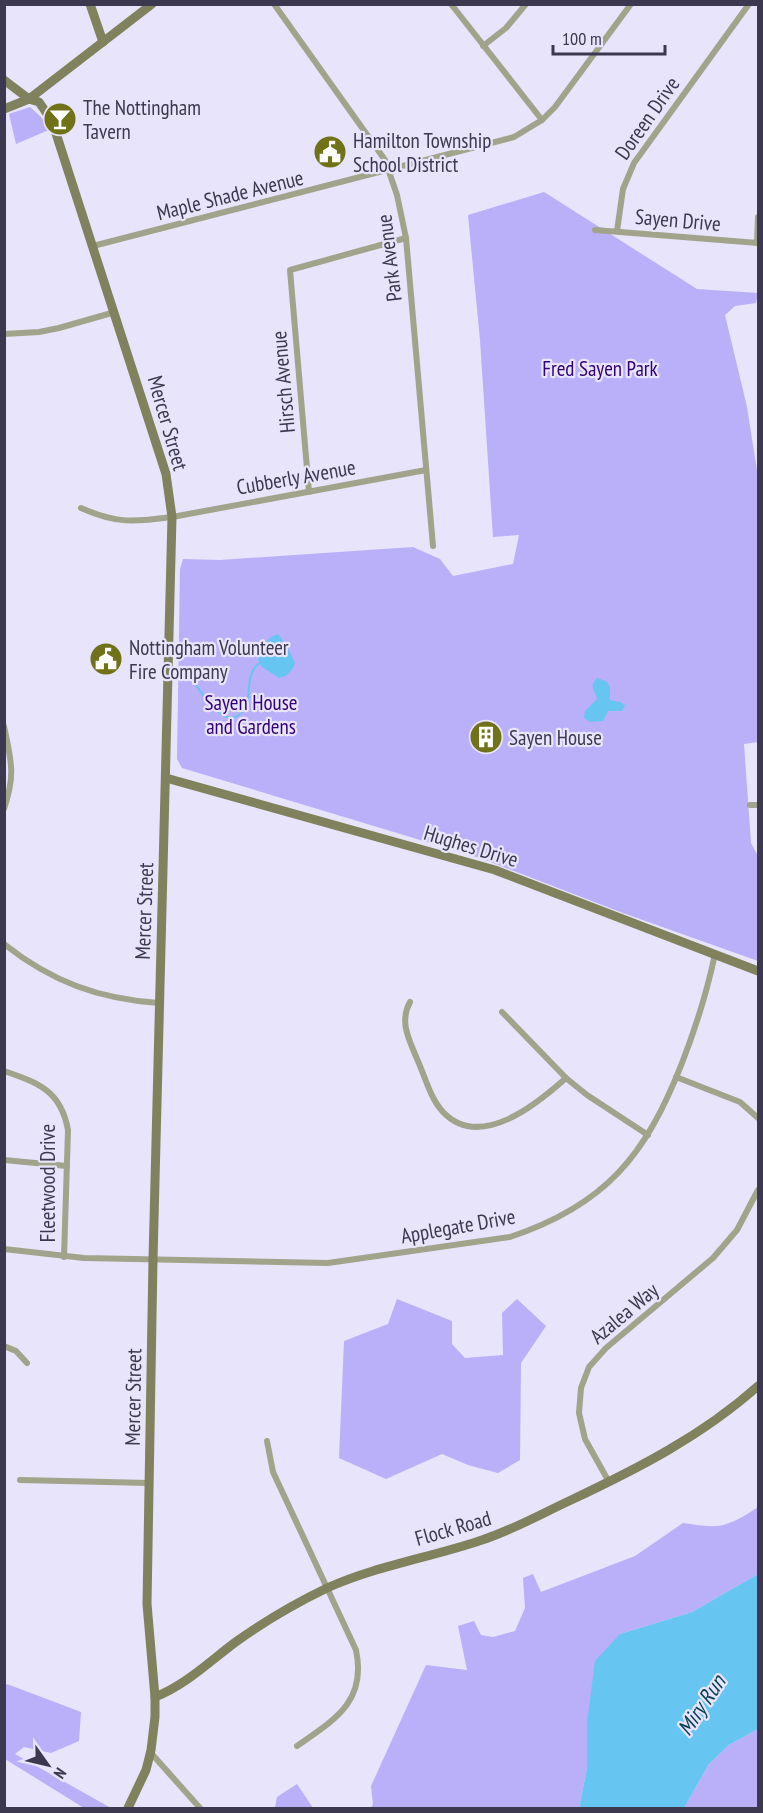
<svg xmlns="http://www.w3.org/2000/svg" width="763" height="1813" font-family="'PT Sans Narrow',sans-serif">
<rect width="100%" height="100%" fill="#e7e4fc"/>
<g fill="#baaff9">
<path d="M 30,107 L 41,117 L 51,129 L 16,144 L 9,114 Z"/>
<path d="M 544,192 L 697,289 L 758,293 L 756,303 L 735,306 L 725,315 L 747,407 L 758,477 L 758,742 L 744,744 L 751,843 L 758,856 L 758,961 L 623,913 L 483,859 L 182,768 L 177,759 L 180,569 L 183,559 L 220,560 L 413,547 L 440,559 L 453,576 L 513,564 L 519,535 L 493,537 L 480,340 L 468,215 Z"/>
<path d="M 397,1299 L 452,1321 L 452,1344 L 465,1358 L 503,1355 L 502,1313 L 517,1299 L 546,1326 L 521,1363 L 520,1460 L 498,1473 L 468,1465 L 442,1454 L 386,1479 L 339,1458 L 344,1341 L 388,1324 Z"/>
<path d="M 758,1507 L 758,1574 L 692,1612 L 620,1634 L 587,1723 L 587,1768 L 579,1808 L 371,1808 L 373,1804 L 371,1786 L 426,1665 L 467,1670 L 458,1626 L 474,1621 L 481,1635 L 493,1637 L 515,1631 L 525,1608 L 523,1578 L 533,1574 L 541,1592 L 635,1556 L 683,1523 C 721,1529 726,1528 758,1507 Z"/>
<path d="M 7,1684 L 81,1712 L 79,1741 L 51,1753 L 24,1747 L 15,1754 L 111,1808 L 84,1808 L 5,1759 L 4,1687 Z"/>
<path d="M 758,1729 L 758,1808 L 684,1808 L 709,1764 L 729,1745 Z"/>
<path d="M 297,1784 L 313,1808 L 275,1808 L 277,1797 Z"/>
</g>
<g fill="#67c5f1">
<path d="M 278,634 L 283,641 L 279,645 L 283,651 L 288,648 L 295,663 C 293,670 287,677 279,678 L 262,667 L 258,660 C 263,647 263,640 278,634 Z"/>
<path d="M 598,678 L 607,682 L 610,687 L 610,700 L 620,702 L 625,705 L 622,711 L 608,711 L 603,721 L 590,722 L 584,718 L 585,711 L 597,699 C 595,690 588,685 598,678 Z"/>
<path d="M 758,1574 L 758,1729 L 729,1745 L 709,1764 L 684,1808 L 579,1808 L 587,1768 L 587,1723 L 595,1661 L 620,1634 L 692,1612 Z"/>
</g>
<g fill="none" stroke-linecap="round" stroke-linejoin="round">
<path stroke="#67c5f1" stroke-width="2" d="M 195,683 C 199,691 204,696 209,702 C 222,717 232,726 247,707 C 250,693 246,671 260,663"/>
<g stroke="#a1a38a" stroke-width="6">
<path d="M 274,4 L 385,160 L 397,195 L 406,238 L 433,546"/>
<path d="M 451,4 L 542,120"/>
<path d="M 483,46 L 506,28 L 526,4"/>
<path d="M 595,230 L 758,243"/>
<path d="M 617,231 L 623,189 L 634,163 L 749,4"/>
<path d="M 757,243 L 758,217"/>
<path d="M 93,246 L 514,137 L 542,120 L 555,107 L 631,4"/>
<path d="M 4,334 L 39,332 L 59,328 L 115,312"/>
<path d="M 309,492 L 290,270 L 406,238"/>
<path d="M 81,508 C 117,524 134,522 172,517 L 426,470"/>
<path d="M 4,726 C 11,761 16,773 4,809"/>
<path d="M 750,805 L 758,805"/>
<path d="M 4,944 C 52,982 99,999 159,1003"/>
<path d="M 410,1002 C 399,1022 409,1039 417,1059 C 425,1076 430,1098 443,1112 C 480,1151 537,1104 566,1078"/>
<path d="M 502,1012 L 566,1078 L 587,1095 L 648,1135"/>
<path d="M 4,1071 C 39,1083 61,1091 68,1130 L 64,1257"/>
<path d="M 676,1077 L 740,1102 L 758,1118"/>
<path d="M 4,1160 L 67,1166"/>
<path d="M 4,1249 L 84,1258 L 328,1263 L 510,1237 C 606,1205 646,1155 682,1063 C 696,1027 707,992 715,954"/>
<path d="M 4,1346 L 16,1351 L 27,1363"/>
<path d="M 267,1441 L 273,1472 L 356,1650 C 367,1702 334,1720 297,1746"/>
<path d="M 20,1480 L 149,1483"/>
<path d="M 609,1482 L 585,1439 L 579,1413 L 581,1388 L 589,1367 L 606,1348 L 713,1258 L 737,1230 L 758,1190"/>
<path d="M 151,1753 L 200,1808"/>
</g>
<g stroke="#7f825c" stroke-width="9">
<path d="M 90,4 L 103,42"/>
<path d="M 4,80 L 29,99 L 39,102 L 52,121 L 166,474 L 172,517 L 153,1259 L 147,1604 L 155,1697 L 155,1717 L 151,1750 L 146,1770 L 128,1808"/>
<path d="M 4,109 L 29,99 L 152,4"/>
<path d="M 166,778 L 495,870 L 758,971"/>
<path d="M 155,1697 C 186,1685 211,1660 237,1641 C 265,1621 296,1603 327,1588 C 376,1566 428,1558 479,1541 C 511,1531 539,1515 569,1501 C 637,1469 702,1436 758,1386"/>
</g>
</g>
<defs>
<g id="bar-disc" transform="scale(1.725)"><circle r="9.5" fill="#707217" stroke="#e7e4fc"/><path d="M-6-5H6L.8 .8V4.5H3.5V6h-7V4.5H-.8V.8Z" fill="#fff"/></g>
<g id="civic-disc" transform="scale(1.725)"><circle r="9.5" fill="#707217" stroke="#e7e4fc"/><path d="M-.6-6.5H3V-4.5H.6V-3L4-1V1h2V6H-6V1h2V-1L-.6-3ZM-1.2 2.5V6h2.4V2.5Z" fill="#fff"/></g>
<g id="building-disc" transform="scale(1.725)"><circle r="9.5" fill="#707217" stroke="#e7e4fc"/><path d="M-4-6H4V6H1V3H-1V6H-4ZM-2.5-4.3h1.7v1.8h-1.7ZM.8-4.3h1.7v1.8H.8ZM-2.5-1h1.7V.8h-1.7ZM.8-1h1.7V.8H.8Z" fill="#fff"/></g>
</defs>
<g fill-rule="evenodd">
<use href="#bar-disc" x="60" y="119"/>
<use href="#civic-disc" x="330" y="152"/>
<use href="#civic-disc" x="106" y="659"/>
<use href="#building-disc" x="486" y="737"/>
</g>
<g text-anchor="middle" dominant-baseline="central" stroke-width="4.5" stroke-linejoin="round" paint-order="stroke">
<g font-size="21" fill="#3b384f" stroke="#e7e4fc" text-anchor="start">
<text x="83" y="107">The Nottingham<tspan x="83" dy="24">Tavern</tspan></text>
<text x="353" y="140">Hamilton Township<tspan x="353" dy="24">School District</tspan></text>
<text x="129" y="647">Nottingham Volunteer<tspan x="129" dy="24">Fire Company</tspan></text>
<text x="509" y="737">Sayen House</text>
</g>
<g font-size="21" fill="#3b384f" stroke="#e7e4fc">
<text transform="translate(647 118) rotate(-55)">Doreen Drive</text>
<text transform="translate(230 195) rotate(-14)">Maple Shade Avenue</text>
<text transform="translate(678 220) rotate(5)">Sayen Drive</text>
<text transform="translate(389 258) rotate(-97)">Park Avenue</text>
<text transform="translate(283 382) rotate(-95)">Hirsch Avenue</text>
<text transform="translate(168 423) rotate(74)">Mercer Street</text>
<text transform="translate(296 477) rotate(-10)">Cubberly Avenue</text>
<text transform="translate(471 846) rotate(17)">Hughes Drive</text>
<text transform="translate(144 911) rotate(-88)">Mercer Street</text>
<text transform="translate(47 1183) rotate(-90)">Fleetwood Drive</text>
<text transform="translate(458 1226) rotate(-10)">Applegate Drive</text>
<text transform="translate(624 1313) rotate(-40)">Azalea Way</text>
<text transform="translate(133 1397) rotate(-89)">Mercer Street</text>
<text transform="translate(453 1528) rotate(-16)">Flock Road</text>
</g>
<g font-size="21" fill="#320076" stroke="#e7e4fc">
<text x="600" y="368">Fred Sayen Park</text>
<text x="251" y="702">Sayen House<tspan x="251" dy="24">and Gardens</tspan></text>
</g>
<g font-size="22" font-style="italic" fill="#043f55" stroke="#e7e4fc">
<text transform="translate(701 1705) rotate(-56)">Miry Run</text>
</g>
</g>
<rect width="763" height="1813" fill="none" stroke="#3b384f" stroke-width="12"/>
<g transform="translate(48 1765) rotate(124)" stroke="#e7e4fc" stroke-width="4.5" paint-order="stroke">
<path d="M0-4.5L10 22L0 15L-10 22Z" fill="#3b384f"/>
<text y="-9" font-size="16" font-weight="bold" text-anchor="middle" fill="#3b384f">N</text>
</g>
<path d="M553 45v9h112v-9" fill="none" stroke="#3b384f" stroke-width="3"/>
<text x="562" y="45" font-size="18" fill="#3b384f" stroke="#e7e4fc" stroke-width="4.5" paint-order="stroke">100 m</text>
</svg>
